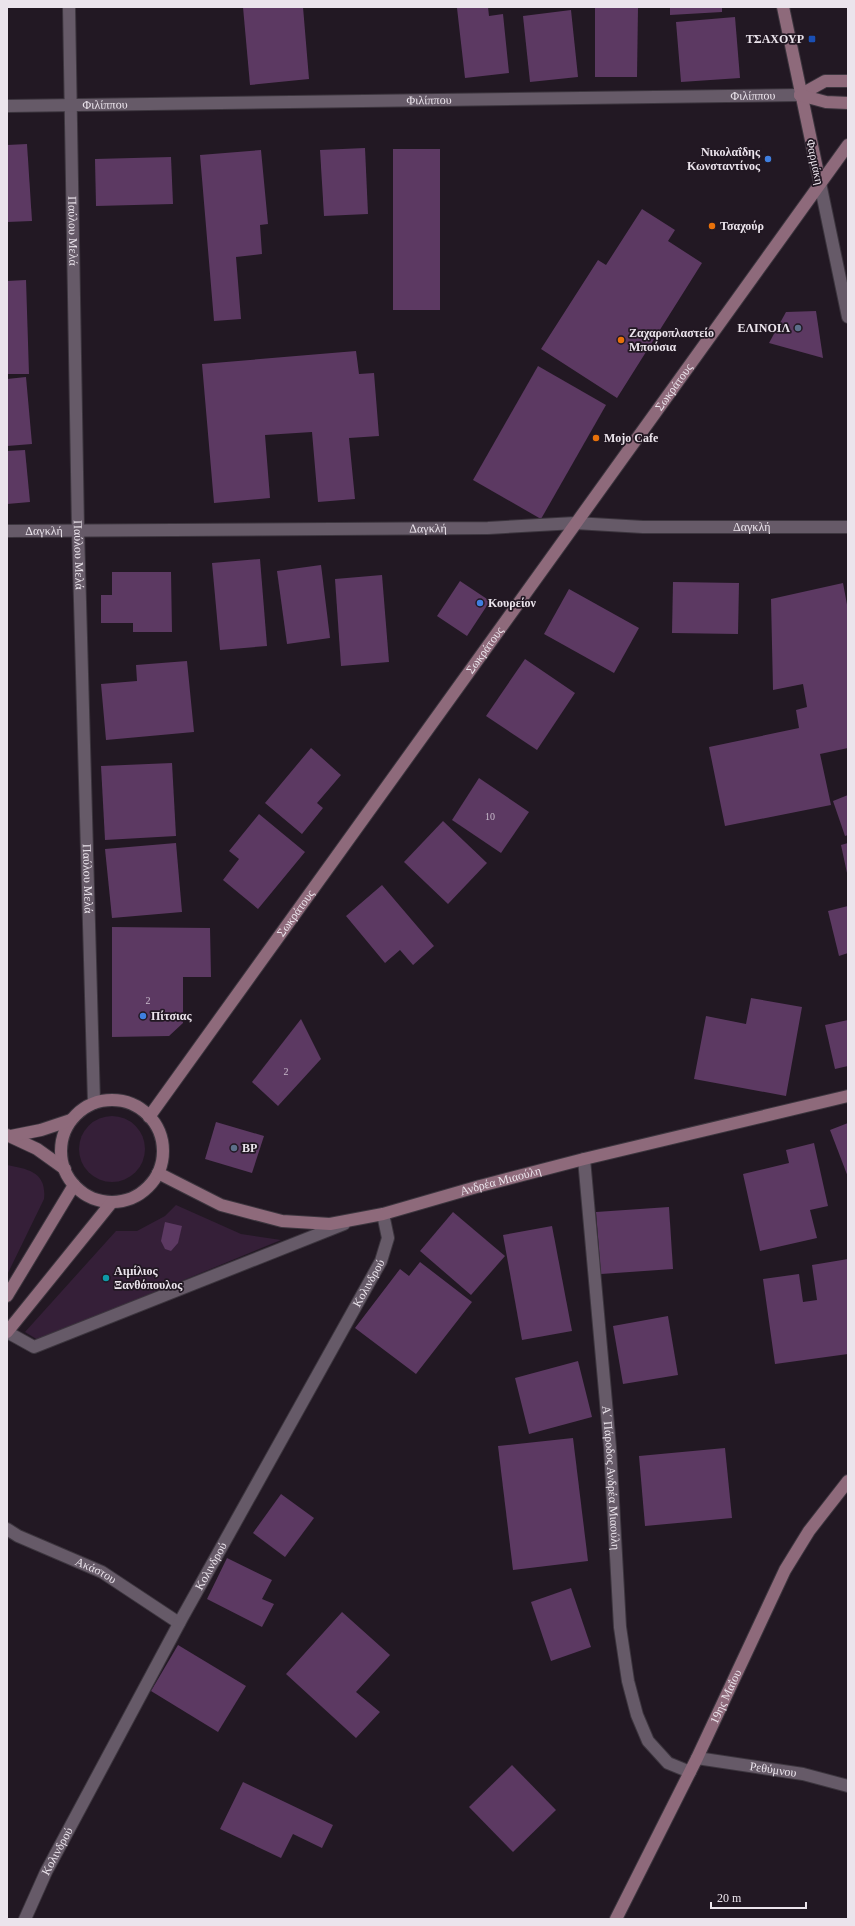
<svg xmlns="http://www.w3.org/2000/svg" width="855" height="1926" font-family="'Times New Roman',serif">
<rect width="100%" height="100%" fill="#221823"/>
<g fill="#351f38">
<circle cx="112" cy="1149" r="33"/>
<path d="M 7,1165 C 28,1169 47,1172 44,1199 L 7,1275 Z"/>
<path d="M 176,1205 L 241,1234 L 281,1240 L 38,1340 L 25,1332 L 116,1231 L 137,1231 L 165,1216 Z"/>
</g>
<g fill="#5c3962">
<path d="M 243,7 L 303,7 L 309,79 L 250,85 Z"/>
<path d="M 470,7 L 488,7 L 489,16 L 503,14 L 509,73 L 465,78 L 457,8 Z"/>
<path d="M 595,7 L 638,7 L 637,77 L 595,77 Z"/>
<path d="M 670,7 L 722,7 L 722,12 L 670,15 Z"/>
<path d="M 571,10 L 578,77 L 530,82 L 523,16 Z"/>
<path d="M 735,17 L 740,78 L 681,82 L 676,22 Z"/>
<path d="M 27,144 L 32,221 L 7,222 L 7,145 Z"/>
<path d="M 365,148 L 368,214 L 324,216 L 320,150 Z"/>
<rect x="393" y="149" width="47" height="161"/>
<path d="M 261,150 L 268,224 L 260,225 L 262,254 L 236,257 L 241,319 L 214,321 L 200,155 Z"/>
<path d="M 171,157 L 173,204 L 96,206 L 95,159 Z"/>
<path d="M 642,209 L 675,230 L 668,241 L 702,263 L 617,398 L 541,349 L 598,260 L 606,265 Z"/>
<path d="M 26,280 L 29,374 L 7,374 L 7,281 Z"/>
<path d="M 816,311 L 823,358 L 769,343 L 786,312 Z"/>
<path d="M 356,351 L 359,374 L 374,373 L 379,436 L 349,438 L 355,499 L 318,502 L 312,432 L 265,435 L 270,498 L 214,503 L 202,364 Z"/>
<path d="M 538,366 L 606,405 L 541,519 L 473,480 Z"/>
<path d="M 26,377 L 32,444 L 7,446 L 7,379 Z"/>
<path d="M 25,450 L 30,502 L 7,504 L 7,451 Z"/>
<path d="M 260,559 L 267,646 L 220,650 L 212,563 Z"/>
<path d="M 321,565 L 330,638 L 287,644 L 277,571 Z"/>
<path d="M 112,572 L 171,572 L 172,632 L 133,632 L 133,623 L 101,623 L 101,595 L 112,595 Z"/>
<path d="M 382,575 L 389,662 L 341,666 L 335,579 Z"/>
<path d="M 460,581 L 490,601 L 467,636 L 437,616 Z"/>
<path d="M 673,582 L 739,583 L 738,634 L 672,633 Z"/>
<path d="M 843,583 L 848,610 L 848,748 L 820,754 L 831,805 L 725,826 L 709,747 L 799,728 L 796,710 L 807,707 L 803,684 L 773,690 L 771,599 Z"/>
<path d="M 569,589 L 639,628 L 614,673 L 544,634 Z"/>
<path d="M 525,659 L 575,693 L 537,750 L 486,716 Z"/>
<path d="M 187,661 L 194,732 L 106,740 L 101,684 L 137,681 L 136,665 Z"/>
<path d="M 311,748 L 341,775 L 317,803 L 323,808 L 302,834 L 265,803 Z"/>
<path d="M 172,763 L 176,836 L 105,840 L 101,766 Z"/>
<path d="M 479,778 L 529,812 L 501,853 L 452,820 Z"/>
<path d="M 848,795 L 848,835 L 845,836 L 833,801 Z"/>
<path d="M 259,814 L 305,852 L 258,909 L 223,880 L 239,859 L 229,851 Z"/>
<path d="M 443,821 L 487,863 L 448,904 L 404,862 Z"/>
<path d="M 176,843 L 182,912 L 112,918 L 105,849 Z"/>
<path d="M 848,843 L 848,873 L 847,873 L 841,845 Z"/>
<path d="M 382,885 L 434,946 L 413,965 L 400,950 L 385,963 L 346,916 Z"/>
<path d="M 848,906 L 848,953 L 839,956 L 828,911 Z"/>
<path d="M 112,927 L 210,928 L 211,977 L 183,977 L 183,1023 L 169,1036 L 112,1037 Z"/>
<path d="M 751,998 L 802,1007 L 786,1096 L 694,1079 L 706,1016 L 746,1024 Z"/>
<path d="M 301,1019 L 321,1059 L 278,1106 L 252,1082 Z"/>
<path d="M 848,1020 L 848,1066 L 835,1069 L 825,1025 Z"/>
<path d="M 216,1122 L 264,1136 L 252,1173 L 205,1159 Z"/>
<path d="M 848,1123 L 848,1177 L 830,1130 Z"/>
<path d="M 814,1143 L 828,1206 L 810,1210 L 817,1238 L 760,1251 L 743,1174 L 789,1163 L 786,1150 Z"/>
<path d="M 669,1207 L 673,1269 L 601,1274 L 596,1212 Z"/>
<path d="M 453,1212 L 505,1256 L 471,1295 L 420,1251 Z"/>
<path d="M 165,1222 L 182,1226 L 178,1243 L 171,1251 L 165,1249 L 161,1241 Z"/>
<path d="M 552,1226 L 572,1331 L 522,1340 L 503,1235 Z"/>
<path d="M 848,1259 L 848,1354 L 775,1364 L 763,1279 L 799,1274 L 803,1302 L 817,1300 L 812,1265 Z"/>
<path d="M 420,1262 L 472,1302 L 416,1374 L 355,1328 L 400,1269 L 409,1276 Z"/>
<path d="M 668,1316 L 678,1375 L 623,1384 L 613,1326 Z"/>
<path d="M 578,1361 L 592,1417 L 529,1434 L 515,1378 Z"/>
<path d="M 573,1438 L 588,1561 L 513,1570 L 498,1446 Z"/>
<path d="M 725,1448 L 732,1518 L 645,1526 L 639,1456 Z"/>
<path d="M 281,1494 L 314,1518 L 285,1557 L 253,1533 Z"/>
<path d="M 227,1558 L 272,1580 L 262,1599 L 274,1604 L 262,1627 L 207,1599 Z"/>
<path d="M 571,1588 L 591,1647 L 551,1661 L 531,1602 Z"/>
<path d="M 342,1612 L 390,1655 L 356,1692 L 380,1712 L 356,1738 L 286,1674 Z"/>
<path d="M 178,1645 L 246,1686 L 218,1732 L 151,1691 Z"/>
<path d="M 512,1765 L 556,1810 L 513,1852 L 469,1807 Z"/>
<path d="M 243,1782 L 333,1825 L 322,1848 L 293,1834 L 281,1858 L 220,1829 Z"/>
</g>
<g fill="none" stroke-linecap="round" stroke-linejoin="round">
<g stroke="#3c353e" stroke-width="14">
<g id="street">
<path id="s1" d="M 69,7 L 78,530 L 94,1103"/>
<path id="s2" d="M 7,106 L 800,95"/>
<path d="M 820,183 L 848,317"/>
<path id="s3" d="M 7,531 L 488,528 L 575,523 L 643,527 L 848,527"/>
<path id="s4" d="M 584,1159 L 610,1447 L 620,1627 L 628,1681 L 637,1715 L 648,1741 L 668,1763 L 690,1772"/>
<path d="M 7,1332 L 34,1347 L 344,1224"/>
<path id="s5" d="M 7,1529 L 18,1536 L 102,1572 L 179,1623"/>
<path id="s6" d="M 697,1758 L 803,1774 L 848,1786"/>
<path id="s7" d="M 25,1919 L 46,1872 L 182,1618 L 381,1261 L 388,1238 L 383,1214"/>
</g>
</g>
<g stroke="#3c353e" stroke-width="14">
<g id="secondary">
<path d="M 783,7 L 820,183"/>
<path d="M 800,95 L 825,81 L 848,81"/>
<path d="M 800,95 L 826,102 L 848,103"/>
<circle cx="112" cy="1151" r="51"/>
<path id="s8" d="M 149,1117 L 848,145"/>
<path d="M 7,1135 L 37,1149 L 65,1169"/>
<path d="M 11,1136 L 41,1130 L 71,1120"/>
<path id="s9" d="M 158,1173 L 221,1205 L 282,1221 L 330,1224 L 383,1214 L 480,1186 L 584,1159 L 848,1096"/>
<path d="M 7,1296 L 74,1185"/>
<path d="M 7,1332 L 112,1202"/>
<path id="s10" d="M 616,1919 L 697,1758 L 785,1570 L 809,1531 L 848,1481"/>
</g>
</g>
<use href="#street" stroke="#665a68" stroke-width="12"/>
<use href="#secondary" stroke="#8e6a7b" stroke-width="12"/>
</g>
<rect fill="#1a4fb4" stroke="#221823" stroke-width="1.5" x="808" y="35" width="8" height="8" rx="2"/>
<g fill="#3f7fe0" stroke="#221823" stroke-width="1.5">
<circle cx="768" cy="159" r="4"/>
<circle cx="480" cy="603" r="4"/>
<circle cx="143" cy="1016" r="4"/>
</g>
<g fill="#e8710a" stroke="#221823" stroke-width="1.5">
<circle cx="712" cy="226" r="4"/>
<circle cx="621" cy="340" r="4"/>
<circle cx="596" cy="438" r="4"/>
</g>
<g fill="#5c6f8a" stroke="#221823" stroke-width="1.5">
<circle cx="798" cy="328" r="4"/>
<circle cx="234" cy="1148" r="4"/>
</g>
<circle fill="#0f9aa8" stroke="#221823" stroke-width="1.5" cx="106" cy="1278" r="4"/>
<g text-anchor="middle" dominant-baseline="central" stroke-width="3.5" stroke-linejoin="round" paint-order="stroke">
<g font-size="10" fill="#c7b9ca">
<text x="490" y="816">10</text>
<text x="148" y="1000">2</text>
<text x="286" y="1071">2</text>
</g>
<g font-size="12" font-weight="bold" fill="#ebe4ec" stroke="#221823" text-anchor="start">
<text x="804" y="39" text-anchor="end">ΤΣΑΧΟΥΡ</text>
<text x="760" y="152" text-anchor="end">Νικολαΐδης<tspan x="760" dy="14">Κωνσταντίνος</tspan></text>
<text x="720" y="226">Τσαχούρ</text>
<text x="790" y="328" text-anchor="end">ΕΛΙΝΟΙΛ</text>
<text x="629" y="333">Ζαχαροπλαστείο<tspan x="629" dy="14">Μπούσια</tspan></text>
<text x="604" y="438">Mojo Cafe</text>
<text x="488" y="603">Κουρείον</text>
<text x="151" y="1016">Πίτσιας</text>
<text x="242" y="1148">BP</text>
<text x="114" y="1271">Αιμίλιος<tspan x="114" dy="14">Ξανθόπουλος</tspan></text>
</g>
<g font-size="12" fill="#ebe4ec" stroke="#221823">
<text stroke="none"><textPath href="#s2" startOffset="746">Φιλίππου</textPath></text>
<text stroke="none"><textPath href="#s2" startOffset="422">Φιλίππου</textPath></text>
<text stroke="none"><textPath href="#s2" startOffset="98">Φιλίππου</textPath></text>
<text transform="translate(815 162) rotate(78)">Φαρμάκη</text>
<text stroke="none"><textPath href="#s1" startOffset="224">Παύλου Μελά</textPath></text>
<text stroke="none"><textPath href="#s8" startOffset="899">Σωκράτους</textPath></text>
<text stroke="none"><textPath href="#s3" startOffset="745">Δαγκλή</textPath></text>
<text stroke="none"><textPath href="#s3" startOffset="421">Δαγκλή</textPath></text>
<text stroke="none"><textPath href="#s3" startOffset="37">Δαγκλή</textPath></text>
<text stroke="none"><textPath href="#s1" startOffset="548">Παύλου Μελά</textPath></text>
<text stroke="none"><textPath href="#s8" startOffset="575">Σωκράτους</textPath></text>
<text stroke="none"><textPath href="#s1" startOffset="872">Παύλου Μελά</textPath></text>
<text stroke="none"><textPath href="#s8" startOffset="251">Σωκράτους</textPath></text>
<text stroke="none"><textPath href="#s9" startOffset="358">Ανδρέα Μιαούλη</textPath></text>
<text stroke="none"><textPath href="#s7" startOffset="723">Κολινδρού</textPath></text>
<text stroke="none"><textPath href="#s4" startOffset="320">Α΄ Πάροδος Ανδρέα Μιαούλη</textPath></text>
<text stroke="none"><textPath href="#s7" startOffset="399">Κολινδρού</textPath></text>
<text stroke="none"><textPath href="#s5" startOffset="98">Ακάστου</textPath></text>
<text stroke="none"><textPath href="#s10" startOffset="248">19ης Μαΐου</textPath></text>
<text stroke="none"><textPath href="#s6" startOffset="77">Ρεθύμνου</textPath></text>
<text stroke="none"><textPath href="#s7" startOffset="75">Κολινδρού</textPath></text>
</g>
</g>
<rect width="855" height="1926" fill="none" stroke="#ebe4ec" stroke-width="16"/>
<path d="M711 1902v6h95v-6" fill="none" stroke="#ebe4ec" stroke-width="2"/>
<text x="717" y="1902" font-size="12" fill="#ebe4ec" stroke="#221823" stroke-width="3" paint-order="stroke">20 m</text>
</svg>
